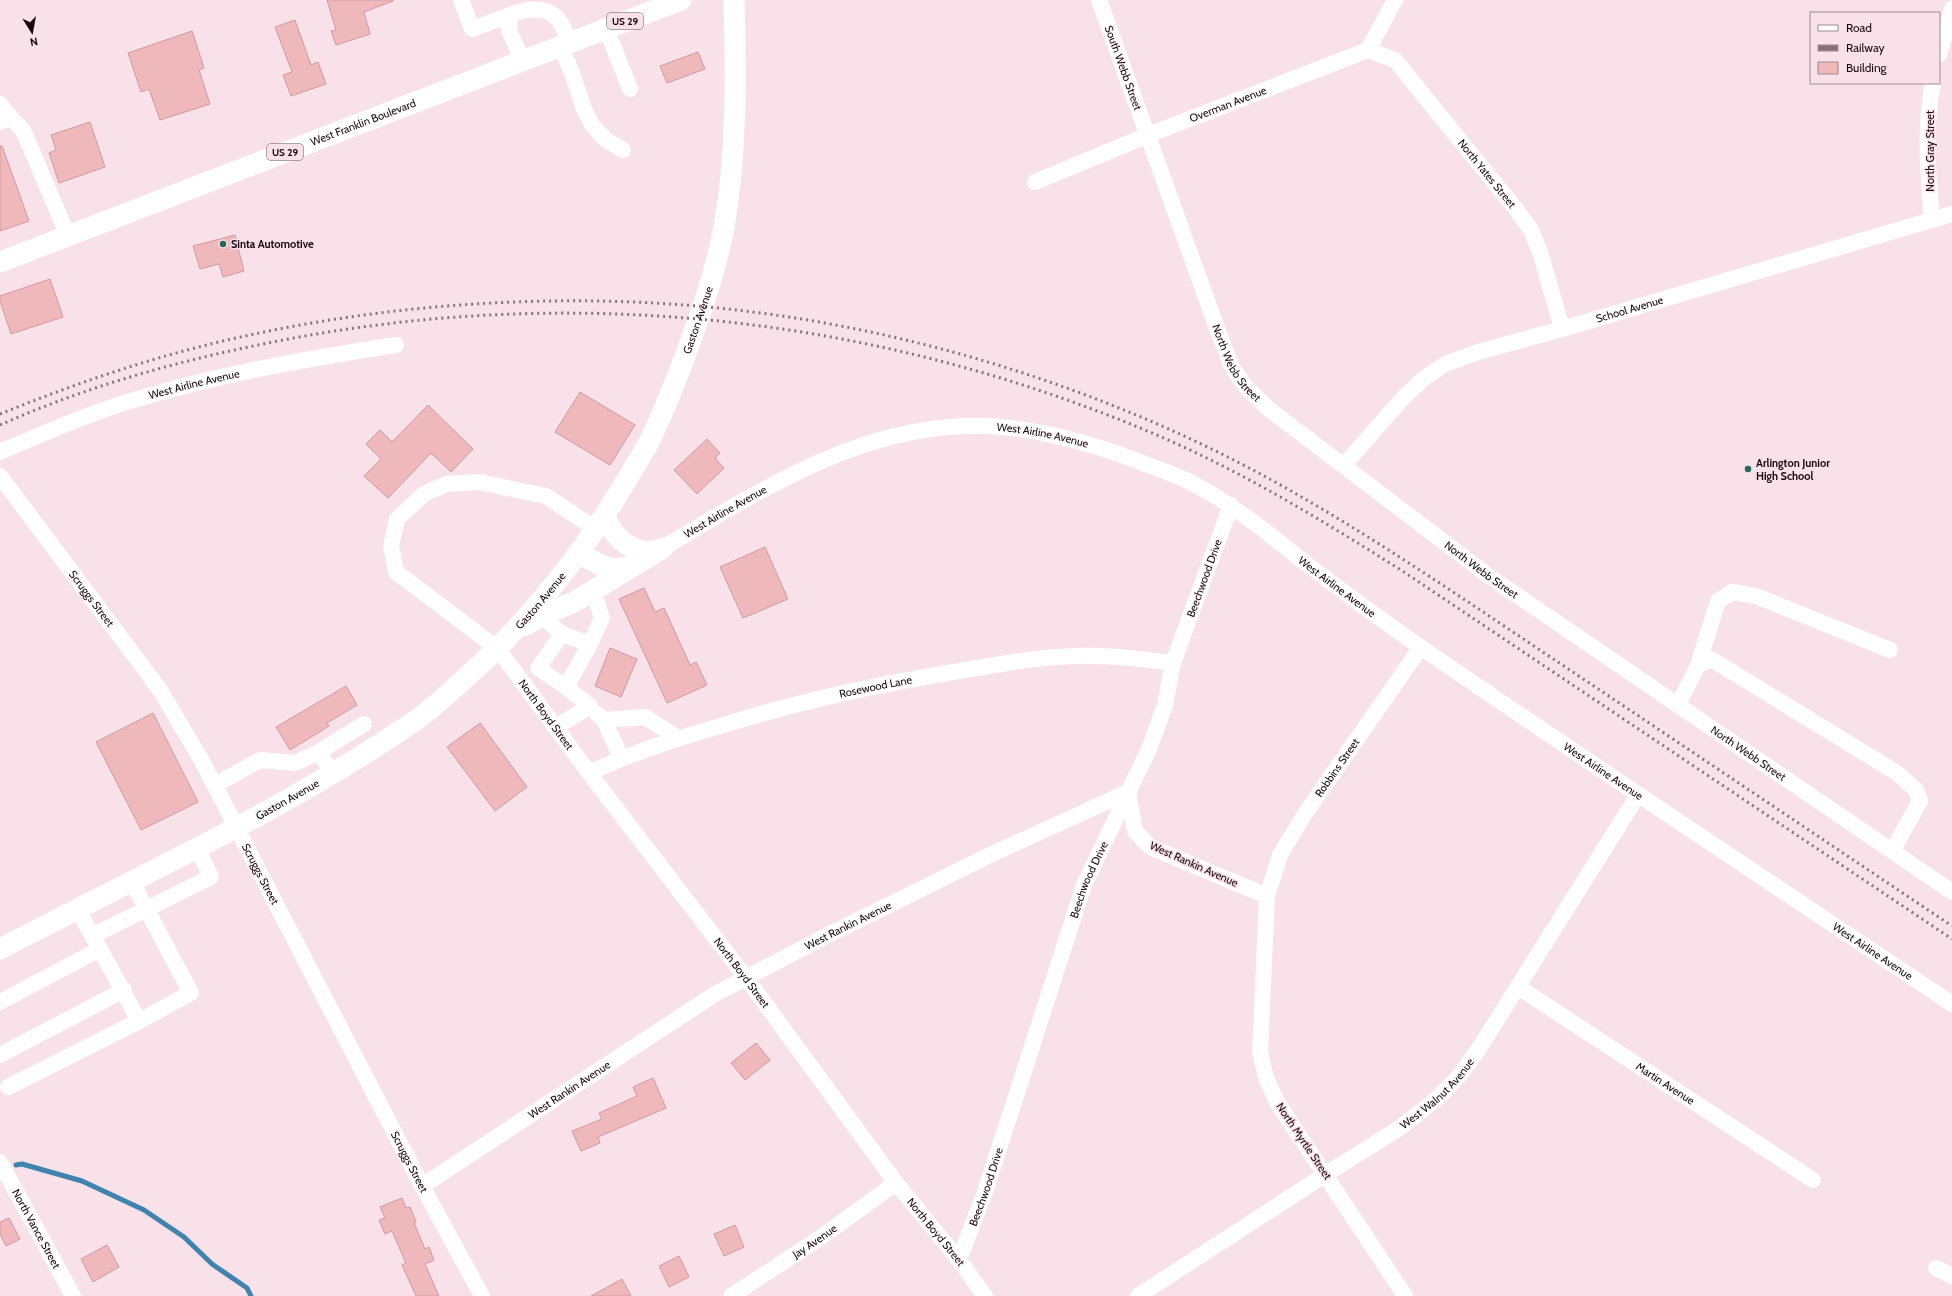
<svg xmlns="http://www.w3.org/2000/svg" width="1952" height="1296" font-family="Cabin,sans-serif">
<rect width="100%" height="100%" fill="#f9e1e9"/>
<g fill="none" stroke-linecap="round" stroke-linejoin="round">
<path stroke="#3f83ae" stroke-width="5" d="M 16,1165 L 22,1164 L 82,1181 L 144,1210 L 184,1237 L 212,1264 L 247,1288 L 251,1296"/>
</g>
<g fill="#efb9bb" stroke="#d3999c">
<path d="M 327,0 L 393,0 L 393,1 L 364,12 L 370,34 L 336,45 L 331,31 L 336,30 Z"/>
<path d="M 295,20 L 311,65 L 318,62 L 326,84 L 291,96 L 283,75 L 292,72 L 275,27 Z"/>
<path d="M 192,31 L 204,68 L 199,70 L 210,104 L 160,120 L 149,89 L 141,92 L 128,53 Z"/>
<path d="M 698,52 L 705,69 L 667,83 L 660,66 Z"/>
<path d="M 90,122 L 105,167 L 59,183 L 49,153 L 56,150 L 51,135 Z"/>
<path d="M 0,146 L 2,146 L 29,221 L 0,231 Z"/>
<path d="M 235,235 L 244,271 L 223,277 L 219,264 L 200,269 L 193,246 Z"/>
<path d="M 50,279 L 63,317 L 11,334 L 0,301 L 0,296 Z"/>
<path d="M 580,392 L 635,425 L 610,465 L 555,432 Z"/>
<path d="M 428,405 L 473,449 L 451,472 L 431,453 L 388,498 L 364,476 L 381,459 L 366,444 L 380,430 L 392,442 Z"/>
<path d="M 707,439 L 720,453 L 715,458 L 724,468 L 697,494 L 674,470 Z"/>
<path d="M 765,547 L 788,599 L 743,618 L 720,567 Z"/>
<path d="M 644,588 L 655,612 L 664,608 L 690,665 L 696,662 L 707,685 L 667,703 L 619,599 Z"/>
<path d="M 610,648 L 637,659 L 621,697 L 595,686 Z"/>
<path d="M 346,686 L 357,705 L 327,723 L 329,726 L 290,750 L 276,727 Z"/>
<path d="M 153,713 L 198,802 L 141,830 L 96,742 Z"/>
<path d="M 480,723 L 527,787 L 495,811 L 447,747 Z"/>
<path d="M 756,1043 L 770,1060 L 745,1080 L 731,1063 Z"/>
<path d="M 653,1078 L 666,1108 L 598,1137 L 600,1143 L 581,1151 L 572,1131 L 602,1119 L 599,1113 L 637,1096 L 633,1087 Z"/>
<path d="M 402,1198 L 406,1208 L 410,1207 L 416,1222 L 414,1223 L 425,1249 L 429,1247 L 434,1260 L 425,1264 L 439,1296 L 416,1296 L 402,1265 L 406,1263 L 392,1231 L 385,1234 L 379,1220 L 385,1218 L 380,1207 Z"/>
<path d="M 9,1218 L 20,1239 L 6,1246 L 0,1234 L 0,1222 Z"/>
<path d="M 735,1225 L 744,1247 L 724,1256 L 714,1234 Z"/>
<path d="M 107,1245 L 119,1267 L 93,1282 L 81,1259 Z"/>
<path d="M 679,1256 L 689,1277 L 669,1287 L 659,1266 Z"/>
<path d="M 622,1279 L 631,1296 L 591,1296 Z"/>
</g>
<g fill="none" stroke-linecap="round" stroke-linejoin="round">
<g stroke="#fff" stroke-width="16">
<path d="M 461,0 L 472,29 L 510,15"/>
<path id="s1" d="M 1099,0 L 1218,331 L 1232,367 L 1245,386 L 1270,410 L 1490,577 L 1952,892"/>
<path d="M 606,28 L 630,89"/>
<path d="M 560,45 L 572,73 L 584,109 L 592,125 L 606,140 L 623,150"/>
<path id="s2" d="M 1368,50 L 1395,60 L 1515,208 L 1531,230 L 1541,255 L 1562,329"/>
<path d="M 1939,55 L 1952,9"/>
<path d="M 522,60 L 509,30 L 510,15 C 524,9 546,5 558,19 C 563,25 566,35 570,42"/>
<path d="M 0,104 L 10,117 L 0,122"/>
<path d="M 10,117 L 23,130 L 68,236"/>
<path id="s3" d="M 1035,182 L 1148,135 L 1368,50 L 1395,0"/>
<path d="M 1932,219 C 1928,174 1924,127 1933,83"/>
<path id="s4" d="M 0,452 C 42,434 83,416 127,402 C 215,375 305,359 396,345"/>
<path id="s5" d="M 1344,465 L 1403,398 L 1423,379 L 1445,364 L 1478,352 L 1562,329 L 1952,214"/>
<path id="s6" d="M 0,476 L 160,690 L 202,761 L 422,1186 L 482,1296"/>
<path id="s7" d="M 597,530 L 546,496 L 479,482 L 446,484 L 424,494 L 397,519 L 391,546 L 396,572 L 498,649 L 589,773 L 747,979 L 896,1183 L 959,1260 L 985,1296"/>
<path id="s8" d="M 663,548 C 757,492 853,430 964,426 C 1029,424 1094,443 1153,467 C 1167,472 1181,477 1194,484 C 1234,505 1269,534 1304,562 C 1342,591 1380,619 1419,646 C 1595,767 1774,885 1952,1004"/>
<path d="M 541,616 L 562,634"/>
<path d="M 1698,665 L 1718,601 L 1732,592 L 1756,596 L 1890,650"/>
<path d="M 566,687 L 538,668 L 562,634 L 590,644"/>
<path d="M 1678,705 L 1698,665 L 1711,659 L 1897,773 L 1916,790 L 1920,801 L 1892,851"/>
<path d="M 597,714 L 604,720 L 621,758"/>
<path d="M 604,720 L 645,717 L 678,738"/>
<path d="M 556,727 L 590,706 L 566,687 L 590,644 L 602,618 L 593,591"/>
<path d="M 319,752 L 364,724"/>
<path id="s9" d="M 589,773 C 637,750 686,736 737,721 C 806,700 876,685 948,673 C 990,666 1034,657 1077,656 C 1109,655 1141,659 1173,663"/>
<path d="M 215,785 L 260,760 L 295,763 L 319,752 L 332,773"/>
<path d="M 92,936 L 211,877 L 197,848"/>
<path d="M 100,949 L 139,1021 L 191,993 L 132,882"/>
<path id="s10" d="M 1518,987 L 1813,1180"/>
<path d="M 0,1002 L 100,949 L 77,909"/>
<path d="M 0,1055 L 124,990"/>
<path d="M 8,1087 L 139,1021"/>
<path id="s11" d="M 0,1162 L 73,1296"/>
<path id="s12" d="M 422,1186 L 715,994 L 826,936 L 992,854 L 1128,792 L 1135,831 L 1150,847 L 1267,896"/>
<path id="s13" d="M 959,1260 L 985,1192 L 1084,885 L 1149,749 L 1165,705 L 1173,663 L 1231,505"/>
<path d="M 1936,1268 L 1952,1276"/>
<path id="s14" d="M 731,1296 L 817,1240 L 896,1183"/>
<path id="s15" d="M 1138,1296 L 1326,1174 L 1398,1129 L 1439,1097 L 1459,1076 L 1478,1050 L 1638,795"/>
<path id="s16" d="M 1405,1296 L 1277,1102 L 1266,1078 L 1260,1052 L 1267,896 L 1280,855 L 1304,815 L 1421,647"/>
</g>
<g stroke="#fff" stroke-width="21">
<path id="s17" d="M 0,262 L 681,0"/>
<path d="M 605,516 C 613,538 636,559 661,549"/>
<path d="M 579,554 L 603,566 L 614,569 L 633,566"/>
<path d="M 526,625 L 543,615 L 574,602 L 663,548"/>
<path id="s18" d="M 0,949 C 140,875 286,810 416,720 C 436,706 453,689 471,673 C 533,617 583,553 626,481 C 634,467 644,452 652,436 C 667,403 681,369 693,334 C 706,299 717,264 724,227 C 737,152 736,76 734,0"/>
</g>
<g stroke="#88727a" stroke-width="3" stroke-dasharray="2 4" stroke-linecap="butt">
<path d="M 0,414 C 79,382 161,354 245,336 C 405,301 582,291 745,311 C 919,332 1098,388 1253,470 C 1360,527 1460,597 1561,664 C 1691,751 1822,839 1952,926"/>
<path d="M 0,425 C 85,387 177,361 268,343 C 568,282 878,315 1159,436 C 1245,473 1325,522 1404,572 L 1952,939"/>
</g>
</g>
<g fill="#26695a" stroke="#f9e1e9" stroke-width="1.5">
<circle cx="223" cy="244" r="4"/>
<circle cx="1748" cy="469" r="4"/>
</g>
<g text-anchor="middle" dominant-baseline="central" stroke-width="3" stroke-linejoin="round" paint-order="stroke">
<g fill="#f9e1e9" stroke="#5e4951" stroke-width="1">
<rect x="607" y="13" width="36" height="16" rx="3"/>
<rect x="267" y="144" width="36" height="16" rx="3"/>
</g>
<g font-size="10" font-weight="bold" fill="#1b0810">
<text x="625" y="21">US 29</text>
<text x="285" y="152">US 29</text>
</g>
<g font-size="11" fill="#1b0810" stroke="#f9e1e9">
<text stroke="none"><textPath href="#s1" startOffset="72">South Webb Street</textPath></text>
<text stroke="none"><textPath href="#s3" startOffset="208">Overman Avenue</textPath></text>
<text stroke="none"><textPath href="#s17" startOffset="389">West Franklin Boulevard</textPath></text>
<text transform="translate(1930 151) rotate(-90)">North Gray Street</text>
<text stroke="none"><textPath href="#s2" startOffset="175">North Yates Street</textPath></text>
<text stroke="none"><textPath href="#s5" startOffset="336">School Avenue</textPath></text>
<text stroke="none"><textPath href="#s18" startOffset="972">Gaston Avenue</textPath></text>
<text stroke="none"><textPath href="#s1" startOffset="389">North Webb Street</textPath></text>
<text stroke="none"><textPath href="#s4" startOffset="206">West Airline Avenue</textPath></text>
<text stroke="none"><textPath href="#s8" startOffset="408">West Airline Avenue</textPath></text>
<text stroke="none"><textPath href="#s8" startOffset="72">West Airline Avenue</textPath></text>
<text stroke="none"><textPath href="#s1" startOffset="713">North Webb Street</textPath></text>
<text stroke="none"><textPath href="#s13" startOffset="726">Beechwood Drive</textPath></text>
<text stroke="none"><textPath href="#s8" startOffset="744">West Airline Avenue</textPath></text>
<text stroke="none"><textPath href="#s6" startOffset="153">Scruggs Street</textPath></text>
<text stroke="none"><textPath href="#s18" startOffset="648">Gaston Avenue</textPath></text>
<text stroke="none"><textPath href="#s9" startOffset="300">Rosewood Lane</textPath></text>
<text stroke="none"><textPath href="#s7" startOffset="487">North Boyd Street</textPath></text>
<text stroke="none"><textPath href="#s1" startOffset="1037">North Webb Street</textPath></text>
<text stroke="none"><textPath href="#s16" startOffset="589">Robbins Street</textPath></text>
<text stroke="none"><textPath href="#s8" startOffset="1068">West Airline Avenue</textPath></text>
<text stroke="none"><textPath href="#s18" startOffset="324">Gaston Avenue</textPath></text>
<text transform="translate(1194 864) rotate(24)">West Rankin Avenue</text>
<text stroke="none"><textPath href="#s6" startOffset="477">Scruggs Street</textPath></text>
<text stroke="none"><textPath href="#s13" startOffset="402">Beechwood Drive</textPath></text>
<text stroke="none"><textPath href="#s12" startOffset="500">West Rankin Avenue</textPath></text>
<text stroke="none"><textPath href="#s8" startOffset="1392">West Airline Avenue</textPath></text>
<text stroke="none"><textPath href="#s7" startOffset="811">North Boyd Street</textPath></text>
<text stroke="none"><textPath href="#s10" startOffset="176">Martin Avenue</textPath></text>
<text stroke="none"><textPath href="#s12" startOffset="176">West Rankin Avenue</textPath></text>
<text stroke="none"><textPath href="#s15" startOffset="362">West Walnut Avenue</textPath></text>
<text transform="translate(1304 1141) rotate(56)">North Myrtle Street</text>
<text stroke="none"><textPath href="#s6" startOffset="801">Scruggs Street</textPath></text>
<text stroke="none"><textPath href="#s13" startOffset="78">Beechwood Drive</textPath></text>
<text stroke="none"><textPath href="#s11" startOffset="76">North Vance Street</textPath></text>
<text stroke="none"><textPath href="#s7" startOffset="1135">North Boyd Street</textPath></text>
<text stroke="none"><textPath href="#s14" startOffset="100">Jay Avenue</textPath></text>
</g>
<g font-size="11" font-weight="bold" fill="#1b0810" stroke="#f9e1e9" text-anchor="start">
<text x="231" y="244">Sinta Automotive</text>
<text x="1756" y="463">Arlington Junior<tspan x="1756" dy="13">High School</tspan></text>
</g>
</g>
<rect x="1810" y="12" width="130" height="72" fill="#f9e1e9" stroke="#a08a92"/>
<rect x="1818" y="25" width="20" height="6" fill="#ffffff" stroke="#a08a92"/>
<text x="1846" y="32" font-size="12" fill="#1b0810">Road</text>
<rect x="1818" y="45" width="20" height="6" fill="#88727a" stroke="#a08a92"/>
<text x="1846" y="52" font-size="12" fill="#1b0810">Railway</text>
<rect x="1818" y="62" width="20" height="12" fill="#efb9bb" stroke="#a08a92"/>
<text x="1846" y="72" font-size="12" fill="#1b0810">Building</text>
<g transform="translate(32 32) rotate(169)" stroke="#f9e1e9" stroke-width="3" paint-order="stroke">
<path d="M0-3L7 15L0 10L-7 15Z" fill="#1b0810"/>
<text y="-6" font-size="11" font-weight="bold" text-anchor="middle" fill="#1b0810">N</text>
</g>
</svg>
